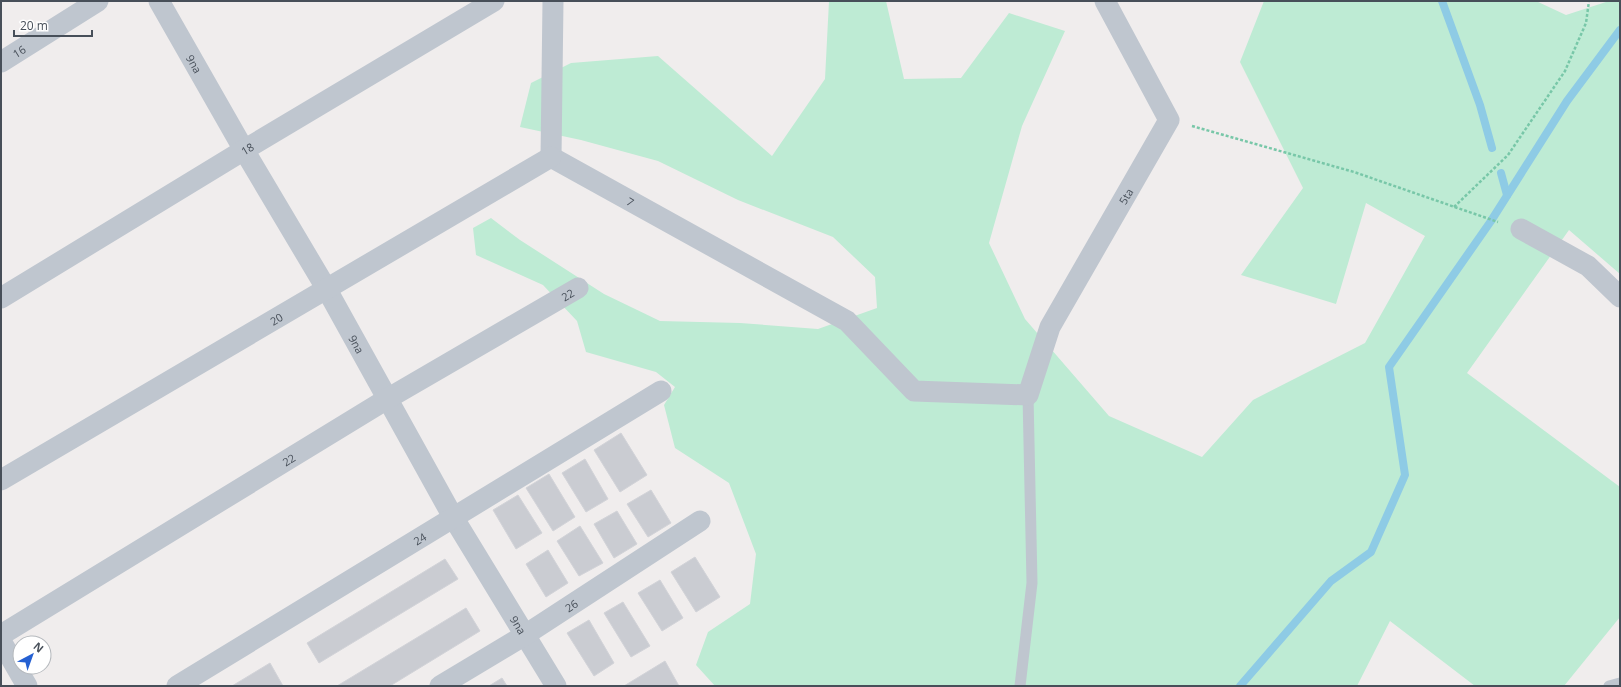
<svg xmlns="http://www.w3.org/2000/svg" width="1621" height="687" font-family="'Open Sans',sans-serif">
<rect width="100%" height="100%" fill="#f0eded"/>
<path fill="#beebd4" d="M 829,1 L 886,1 L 904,79 L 961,78 L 1009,13 L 1065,31 L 1022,126 L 989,243 L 1025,319 L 1109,416 L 1202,457 L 1253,400 L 1365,343 L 1425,236 L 1366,203 L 1336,304 L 1241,275 L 1303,188 L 1240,62 L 1264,1 L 1536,1 L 1566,15 L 1609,1 L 1620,1 L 1620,274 L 1569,230 L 1467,373 L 1620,487 L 1620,617 L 1564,686 L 1475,686 L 1390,621 L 1357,686 L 715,686 L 696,665 L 708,632 L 750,604 L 756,554 L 729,483 L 675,448 L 664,405 L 675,387 L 656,372 L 586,352 L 577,321 L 543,285 L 476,255 L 473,228 L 491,218 L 520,240 L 604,294 L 660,321 L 740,323 L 818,329 L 877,308 L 875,277 L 833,237 L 738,200 L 658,161 L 581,140 L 520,127 L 531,83 L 571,63 L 658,56 L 772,156 L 825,79 Z"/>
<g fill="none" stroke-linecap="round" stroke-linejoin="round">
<g stroke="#8ecbe5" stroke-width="8">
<path d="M 1442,1 L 1480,105 L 1492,148"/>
<path d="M 1501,173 L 1507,195"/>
<path d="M 1240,686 L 1331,581 L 1371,552 L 1405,475 L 1389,367 L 1491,221 L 1567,101 L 1620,30"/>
</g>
</g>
<g fill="#caccd2" stroke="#d2d3d8">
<path d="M 621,433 L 647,475 L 620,492 L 594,450 Z"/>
<path d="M 585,459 L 608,499 L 586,512 L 562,473 Z"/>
<path d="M 549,474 L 575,517 L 553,531 L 526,488 Z"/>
<path d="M 651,490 L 671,523 L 648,537 L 627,504 Z"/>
<path d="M 518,495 L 542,533 L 516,549 L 493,510 Z"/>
<path d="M 617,511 L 637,544 L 614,558 L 594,524 Z"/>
<path d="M 580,526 L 603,563 L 579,576 L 557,541 Z"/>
<path d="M 548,550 L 568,583 L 546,597 L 526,564 Z"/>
<path d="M 695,557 L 720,597 L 696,612 L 671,572 Z"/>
<path d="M 445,559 L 458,579 L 319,663 L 307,643 Z"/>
<path d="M 660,580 L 683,618 L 662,631 L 638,593 Z"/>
<path d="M 623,602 L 650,646 L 631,657 L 604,613 Z"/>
<path d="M 466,608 L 480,631 L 390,686 L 337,686 Z"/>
<path d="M 589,620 L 614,663 L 594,676 L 567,633 Z"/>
<path d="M 665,661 L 679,686 L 624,686 Z"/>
<path d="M 270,663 L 283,686 L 232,686 Z"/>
<path d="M 502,678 L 507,686 L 489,686 Z"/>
</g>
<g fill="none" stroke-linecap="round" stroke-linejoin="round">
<g stroke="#78c7a8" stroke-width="2.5" stroke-dasharray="3 2" stroke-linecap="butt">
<path d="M 1192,126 L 1354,172 L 1498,222"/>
<path d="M 1454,207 L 1508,155 L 1565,71 L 1586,23 L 1589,1"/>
</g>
<g stroke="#bfc6cf" stroke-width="11">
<path d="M 1020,686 L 1032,583 L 1028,395"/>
<path d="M 1609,686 L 1620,683"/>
</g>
<g stroke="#bfc6cf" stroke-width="21">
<path id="s1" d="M 159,1 L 244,150 L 326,288 L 453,517 L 556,686"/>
<path id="s2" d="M 1,62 L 98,1"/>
<path id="s3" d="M 551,157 L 847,321 L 914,391 L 1028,395 L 1050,327 L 1169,120 L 1105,1"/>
<path d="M 551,157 L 553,1"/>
<path d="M 1521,229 L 1588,266 L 1620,297"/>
<path id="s4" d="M 1,298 L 244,150 L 494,1"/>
<path id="s5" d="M 1,480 L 551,157"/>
<path id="s6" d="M 1,635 L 387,399 L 578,288"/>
<path d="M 1,641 L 27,686"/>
<path id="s7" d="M 177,686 L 661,391"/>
<path id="s8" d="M 440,686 L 525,635 L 700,521"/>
</g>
</g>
<g text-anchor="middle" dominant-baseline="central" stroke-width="3" stroke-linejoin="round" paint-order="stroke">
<g font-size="11" fill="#474f59" stroke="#fff">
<text stroke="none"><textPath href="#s2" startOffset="21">16</textPath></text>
<text stroke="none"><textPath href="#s1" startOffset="72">9na</textPath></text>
<text stroke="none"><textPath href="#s4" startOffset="288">18</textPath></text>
<text stroke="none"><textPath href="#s3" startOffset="772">5ta</textPath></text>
<text stroke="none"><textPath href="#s3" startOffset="91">7</textPath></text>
<text stroke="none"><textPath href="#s6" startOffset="661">22</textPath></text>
<text stroke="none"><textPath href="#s5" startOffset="319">20</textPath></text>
<text stroke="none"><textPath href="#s1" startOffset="396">9na</textPath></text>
<text stroke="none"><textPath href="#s6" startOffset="337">22</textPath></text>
<text stroke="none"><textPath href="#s7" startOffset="284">24</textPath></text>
<text stroke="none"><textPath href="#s8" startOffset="154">26</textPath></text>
<text stroke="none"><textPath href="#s1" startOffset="720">9na</textPath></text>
</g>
</g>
<rect width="1621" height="687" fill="none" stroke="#474f59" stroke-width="4"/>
<g transform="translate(32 655) rotate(41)"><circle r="19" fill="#ffffff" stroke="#b5b9bd"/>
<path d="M0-3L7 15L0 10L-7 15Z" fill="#2560d2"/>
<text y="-6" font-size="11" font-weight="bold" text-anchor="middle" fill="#474f59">N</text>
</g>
<path d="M14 30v6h78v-6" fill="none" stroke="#474f59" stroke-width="2"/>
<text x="20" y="30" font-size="12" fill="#474f59" stroke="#ffffff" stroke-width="3" paint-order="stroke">20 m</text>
</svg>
